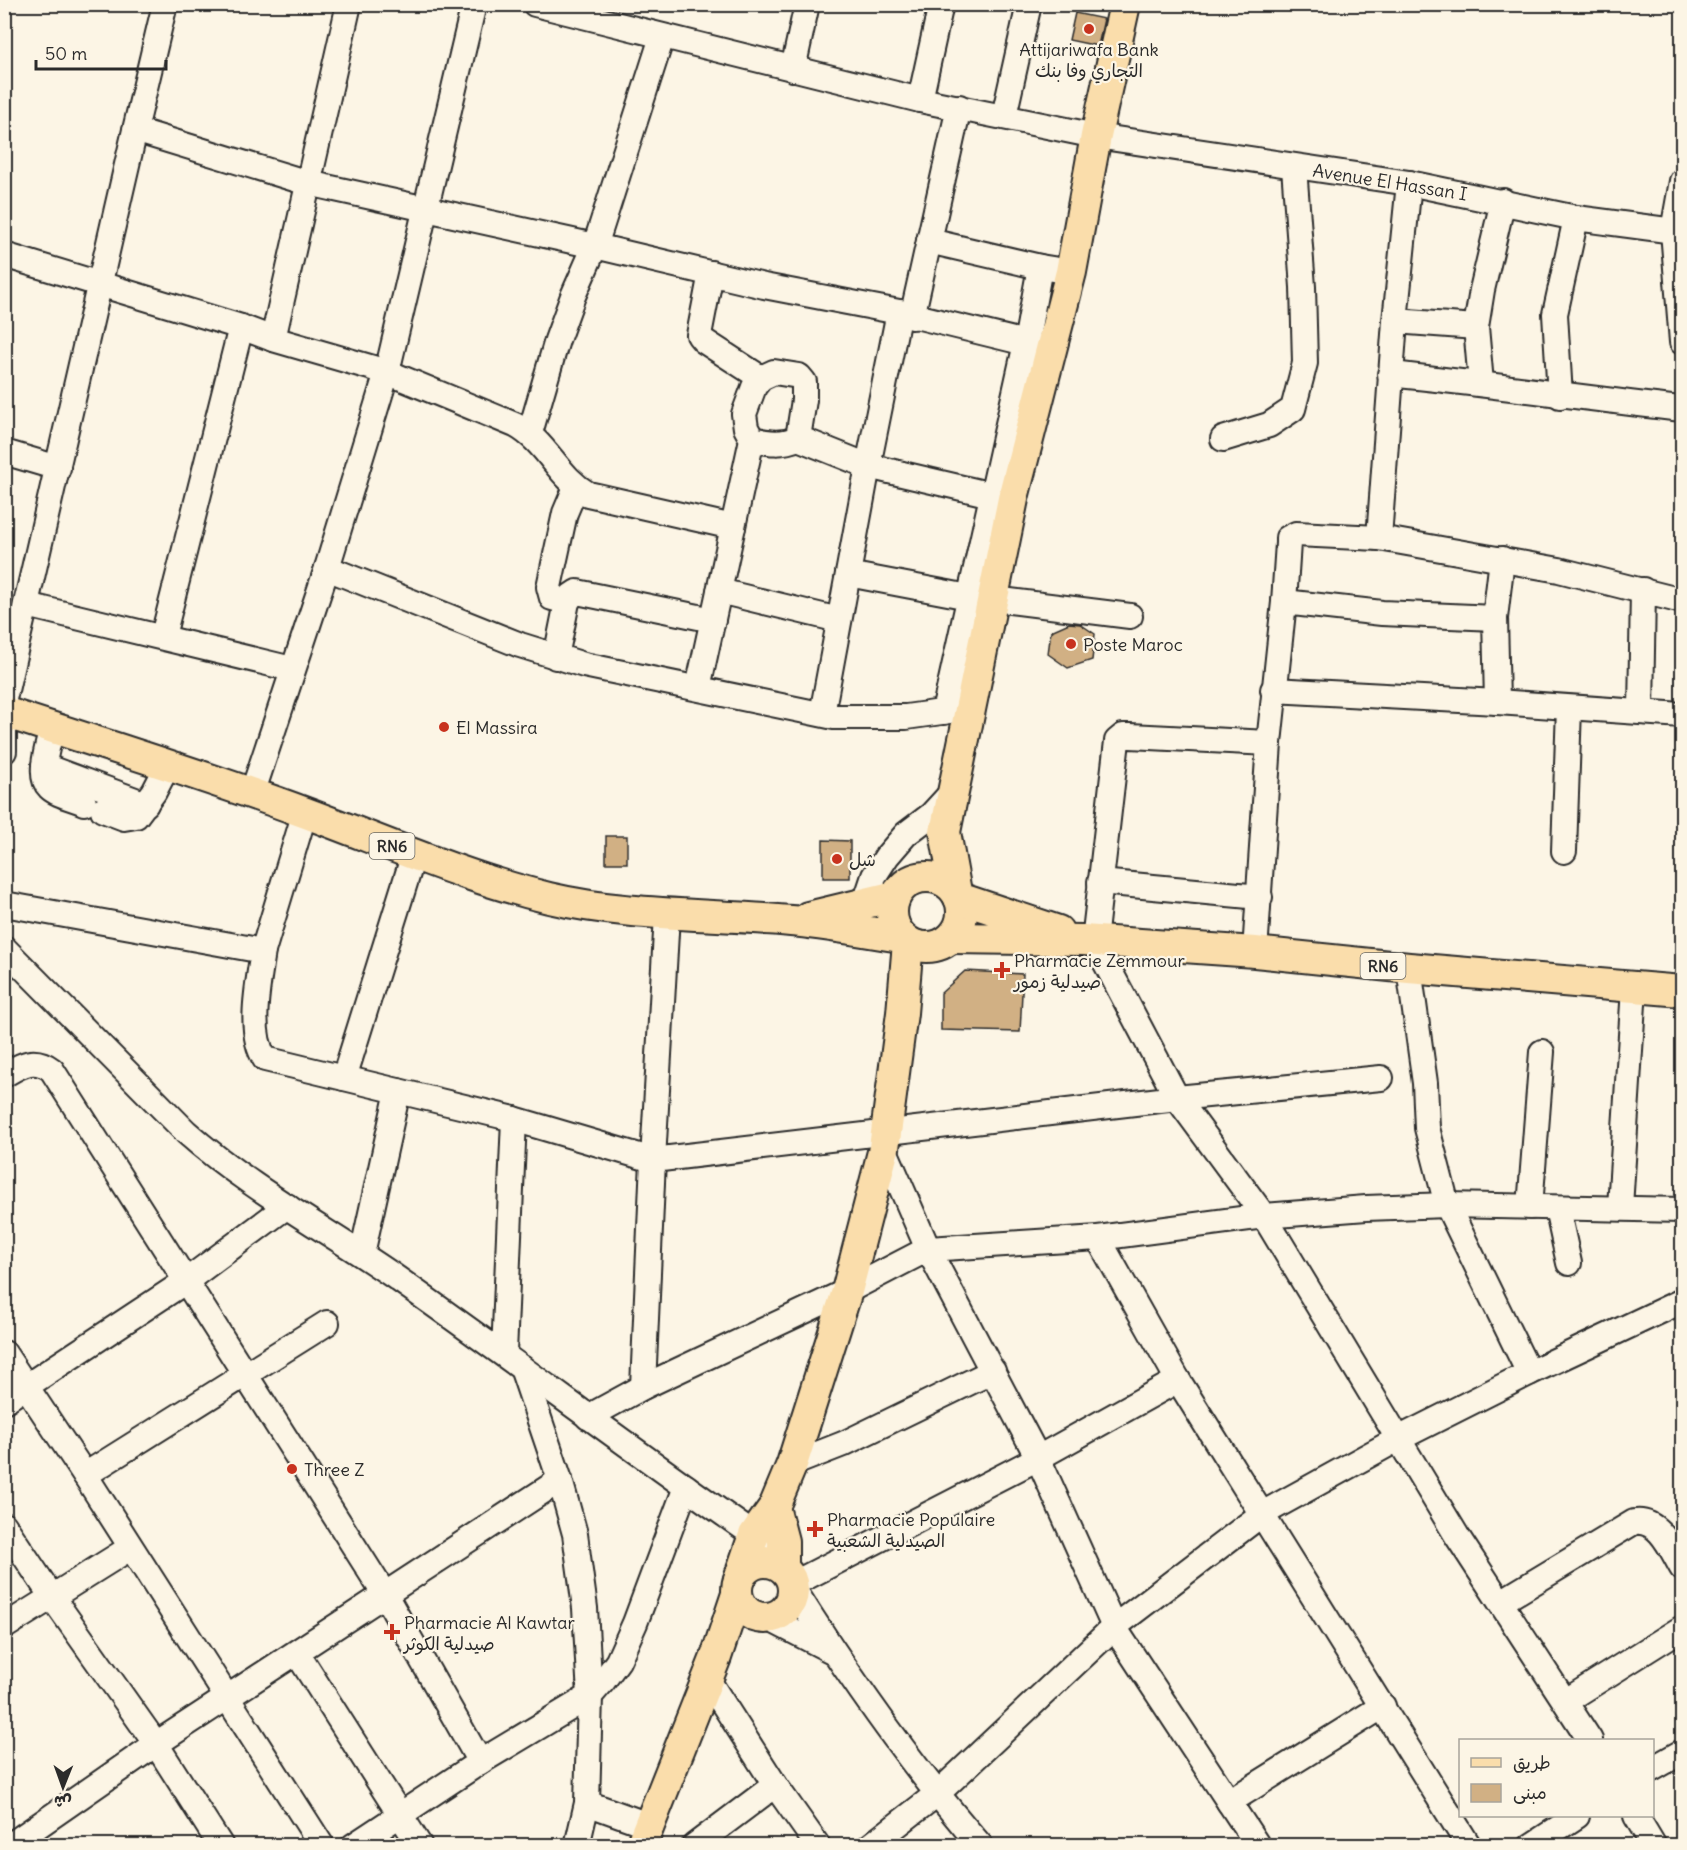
<svg xmlns="http://www.w3.org/2000/svg" width="1687" height="1850" font-family="Delius,'Playpen Sans Arabic',sans-serif">
<rect width="100%" height="100%" fill="#fcf5e5"/>
<filter id="ink" filterUnits="userSpaceOnUse"><feTurbulence type="fractalNoise" baseFrequency=".0167" numOctaves="2"/><feDisplacementMap in="SourceGraphic" scale="12" xChannelSelector="R" yChannelSelector="G"/><feConvolveMatrix kernelMatrix="1 2 1 2 8 2 1 2 1" color-interpolation-filters="sRGB"/></filter>
<g filter="url(#ink)">
<g fill="#d1b084" stroke="#2b2b2b" stroke-width="1.5">
<path d="M 1075,13 L 1104,19 L 1098,46 L 1069,40 Z"/>
<path d="M 1069,623 L 1080,624 L 1095,634 L 1092,660 L 1068,668 L 1048,654 L 1051,631 Z"/>
<rect x="606" y="836" width="21" height="27"/>
<path d="M 823,840 L 850,841 L 850,878 L 823,878 Z"/>
<path d="M 965,971 L 1023,974 L 1020,1032 L 941,1030 L 941,993 Z"/>
</g>
<g fill="none" stroke-linecap="round" stroke-linejoin="round">
<g stroke="#2b2b2b" stroke-width="28">
<g id="minor">
<path d="M 535,4 L 920,100 L 1096,136 L 1409,183 L 1576,218 L 1682,232"/>
<path d="M 793,69 L 807,4"/>
<path d="M 920,100 L 941,4"/>
<path d="M 1004,116 L 1029,4"/>
<path d="M 135,130 L 308,183 L 595,246 L 764,286 L 899,312 L 1026,343 L 1050,351"/>
<path d="M 1682,181 L 1673,231 L 1682,342"/>
<path d="M 929,241 L 1040,267"/>
<path d="M 4,255 L 241,327 L 273,339 L 387,372 L 515,425 C 547,442 557,476 588,494 L 733,527"/>
<path d="M 711,273 L 699,335 L 704,341 L 761,378"/>
<path d="M 912,317 L 959,107"/>
<path d="M 1395,321 L 1476,327"/>
<path d="M 273,339 L 349,4"/>
<path d="M 1390,374 C 1488,384 1585,398 1682,409"/>
<path d="M 1481,383 L 1476,327 L 1482,290 L 1503,201"/>
<path d="M 1560,396 L 1555,314 L 1576,218"/>
<path d="M 530,433 L 557,340 L 573,296 L 595,246 L 662,37"/>
<path d="M 752,439 C 769,443 782,445 798,438 L 868,466 L 992,495 L 1008,495"/>
<path d="M 1223,439 L 1269,425 L 1293,409 L 1305,363 L 1303,287 L 1294,167"/>
<path d="M 4,452 L 58,468"/>
<path d="M 1379,538 L 1395,321 L 1409,183"/>
<path d="M 327,568 L 520,645 L 584,665 L 834,717 L 906,717 L 970,708"/>
<path d="M 848,574 L 969,597"/>
<path d="M 719,591 L 839,620"/>
<path d="M 994,599 L 1130,616"/>
<path d="M 567,602 L 552,598 L 549,587 L 565,513 L 576,487"/>
<path d="M 1284,602 L 1288,543 L 1288,538 L 1296,534 L 1379,538 L 1559,570 L 1682,601"/>
<path d="M 27,605 L 292,669"/>
<path d="M 163,636 L 241,327"/>
<path d="M 556,657 L 567,602 L 571,596 L 577,592 L 713,620"/>
<path d="M 698,688 L 752,439 L 746,428 L 744,414 L 754,387 L 761,378 L 774,372 L 799,376 L 804,382 L 804,400 L 798,438"/>
<path d="M 1273,690 L 1497,702 L 1682,715"/>
<path d="M 4,699 L 135,130 L 165,4"/>
<path d="M 1497,702 L 1495,618 L 1502,559"/>
<path d="M 1641,711 L 1643,590"/>
<path d="M 944,712 L 1026,343 L 1040,267 L 1071,272"/>
<path d="M 822,714 L 868,466 L 899,312"/>
<path d="M 4,720 L 4,751"/>
<path d="M 52,728 C 49,742 37,776 49,787 C 57,795 73,798 84,803"/>
<path d="M 1269,743 L 1130,736 L 1123,736 L 1117,741 L 1094,941 L 1177,1098 L 1264,1216 L 1457,1536 L 1590,1740"/>
<path d="M 44,766 L 146,804"/>
<path d="M 252,794 L 327,568 L 387,372 L 474,4"/>
<path d="M 103,810 L 124,818 L 136,816 L 154,792 L 168,765"/>
<path d="M 1564,851 L 1569,708"/>
<path d="M 1100,882 L 1260,897"/>
<path d="M 865,903 L 874,876 L 887,856 L 906,834 L 931,815 L 954,790"/>
<path d="M 4,904 L 263,951 L 305,812"/>
<path d="M 4,948 L 186,1132 C 250,1189 326,1229 395,1277 C 516,1362 633,1451 754,1535 L 771,1539"/>
<path d="M 263,951 C 259,981 247,1032 265,1059 L 344,1078 L 414,854"/>
<path d="M 1255,952 L 1269,743 L 1284,602 L 1382,613 L 1495,618"/>
<path d="M 1409,968 L 1425,1083 L 1427,1128 L 1447,1205 L 1529,1373"/>
<path d="M 4,1075 C 21,1065 34,1056 52,1070 L 385,1595 L 480,1762"/>
<path d="M 344,1078 L 398,1091 L 362,1254"/>
<path d="M 398,1091 L 514,1119 L 653,1160 L 1177,1098 L 1381,1078"/>
<path d="M 884,1148 L 928,1249 L 1038,1458 L 1114,1627 L 1258,1846"/>
<path d="M 1530,1207 L 1542,1052"/>
<path d="M 1620,1207 L 1634,988"/>
<path d="M 1557,1208 L 1569,1263"/>
<path d="M 1098,1238 L 1178,1380 L 1469,1846"/>
<path d="M 4,1353 L 85,1475 L 322,1846"/>
<path d="M 504,1353 L 514,1119"/>
<path d="M 522,1368 L 560,1480 L 575,1534 L 585,1608 L 590,1696 L 587,1803 L 577,1846"/>
<path d="M 643,1387 L 653,1160 L 667,915"/>
<path d="M 4,1401 L 186,1281 L 287,1206"/>
<path d="M 588,1417 L 643,1387 L 847,1291 L 928,1249 L 1098,1238 L 1264,1216 L 1366,1208 L 1447,1205 L 1682,1210"/>
<path d="M 792,1464 L 843,1444 L 993,1371"/>
<path d="M 85,1475 L 327,1323"/>
<path d="M 4,1525 L 52,1597 L 156,1744 L 221,1846"/>
<path d="M 793,1584 L 1038,1458 L 1178,1380"/>
<path d="M 793,1588 C 850,1678 911,1766 981,1846"/>
<path d="M 1501,1602 L 1634,1522 C 1659,1518 1671,1549 1682,1568"/>
<path d="M 768,1618 L 832,1651"/>
<path d="M 4,1627 L 130,1548"/>
<path d="M 297,1653 L 420,1846"/>
<path d="M 706,1677 L 775,1785 L 818,1846"/>
<path d="M 1566,1701 L 1682,1628"/>
<path d="M 1652,1769 L 1682,1752"/>
<path d="M 1229,1802 L 1383,1706"/>
<path d="M 587,1803 L 648,1825"/>
<path d="M 1636,1816 L 1654,1846"/>
<path d="M 9,1846 L 156,1744 L 560,1480"/>
<path d="M 353,1846 L 480,1762 L 590,1696 L 604,1680 L 618,1661 L 635,1623 L 686,1487"/>
<path d="M 694,1846 L 775,1785"/>
<path d="M 870,1846 L 937,1794 L 1114,1627 L 1262,1514 L 1398,1439 L 1529,1373 L 1682,1301"/>
<path d="M 1531,1846 L 1577,1816"/>
</g>
</g>
<g stroke="#2b2b2b" stroke-width="34">
<g id="major">
<path d="M 4,712 C 105,745 207,776 306,813 C 387,843 466,878 549,898 C 630,917 709,913 791,921 C 828,924 865,932 902,937"/>
<circle cx="927" cy="912" r="35"/>
<path d="M 956,892 L 945,832 L 1014,494 L 1071,272 L 1096,136 L 1125,4"/>
<path d="M 959,898 L 1058,931"/>
<path d="M 808,917 L 895,896"/>
<path d="M 951,938 L 1083,940 L 1255,952 L 1409,968 L 1682,991"/>
<path d="M 774,1507 L 783,1541 L 783,1568"/>
<circle cx="765" cy="1590" r="28"/>
<path d="M 739,1579 L 754,1535 L 774,1507 L 792,1464 L 847,1291 L 884,1148 L 902,1013 L 908,942"/>
<path d="M 641,1846 L 716,1657 L 737,1594"/>
</g>
</g>
<use href="#minor" stroke="#fcf5e5" stroke-width="24"/>
<use href="#major" stroke="#faddab" stroke-width="30"/>
</g>
</g>
<g fill="#c8321e" stroke="#fcf5e5" stroke-width="2">
<circle cx="1089" cy="29" r="6"/>
<circle cx="1071" cy="644" r="6"/>
<circle cx="444" cy="727" r="6"/>
<circle cx="837" cy="859" r="6"/>
<path d="M999 961h6v6h6v6h-6v6h-6v-6h-6v-6h6z"/>
<circle cx="292" cy="1469" r="6"/>
<path d="M812 1520h6v6h6v6h-6v6h-6v-6h-6v-6h6z"/>
<path d="M389 1623h6v6h6v6h-6v6h-6v-6h-6v-6h6z"/>
</g>
<g text-anchor="middle" dominant-baseline="central" stroke-width="4.5" stroke-linejoin="round" paint-order="stroke">
<g fill="#fcf5e5" stroke="#6a6863" stroke-width="1.5">
<rect x="369.5" y="833" width="45" height="26" rx="4.5"/>
<rect x="1360.5" y="953" width="45" height="26" rx="4.5"/>
</g>
<g font-size="16" font-weight="bold" fill="#2b2b2b">
<text x="392" y="846">RN6</text>
<text x="1383" y="966">RN6</text>
</g>
<g font-size="18" fill="#2b2b2b" stroke="#fcf5e5" text-anchor="start">
<text x="1089" y="49" text-anchor="middle">Attijariwafa Bank<tspan x="1089" dy="21">التجاري وفا بنك</tspan></text>
<text x="1083" y="644">Poste Maroc</text>
<text x="456" y="727">El Massira</text>
<text x="849" y="859">شل</text>
<text x="1014" y="960">Pharmacie Zemmour<tspan x="1014" dy="21">صيدلية زمور</tspan></text>
<text x="304" y="1469">Three Z</text>
<text x="827" y="1519">Pharmacie Populaire<tspan x="827" dy="21">الصيدلية الشعبية</tspan></text>
<text x="404" y="1622">Pharmacie Al Kawtar<tspan x="404" dy="21">صيدلية الكوثر</tspan></text>
</g>
<g font-size="18" fill="#2b2b2b" stroke="#fcf5e5">
<text transform="translate(1390 182) rotate(9)">Avenue El Hassan I</text>
</g>
</g>
<rect width="1687" height="1850" fill="none" stroke="#fcf5e5" stroke-width="24"/>
<rect x="12" y="12" width="1663" height="1826" fill="none" stroke="#2b2b2b" stroke-width="2" filter="url(#ink)"/>
<rect x="1459" y="1739" width="195" height="78" fill="#fcf5e5" stroke="#a8a49b" stroke-width="1.5"/>
<rect x="1471" y="1758" width="30" height="9" fill="#faddab" stroke="#a8a49b" stroke-width="1.5"/>
<text x="1513" y="1769" font-size="18" fill="#2b2b2b">طريق</text>
<rect x="1471" y="1784" width="30" height="18" fill="#d1b084" stroke="#a8a49b" stroke-width="1.5"/>
<text x="1513" y="1799" font-size="18" fill="#2b2b2b">مبنى</text>
<g transform="translate(63 1787) rotate(181)" stroke="#fcf5e5" stroke-width="4.5" paint-order="stroke">
<path d="M0-4.5L10 22L0 15L-10 22Z" fill="#2b2b2b"/>
<text y="-9" font-size="16" font-weight="bold" text-anchor="middle" fill="#2b2b2b">ش</text>
</g>
<path d="M36 60v9h130v-9" fill="none" stroke="#2b2b2b" stroke-width="3"/>
<text x="45" y="60" font-size="18" fill="#2b2b2b" stroke="#fcf5e5" stroke-width="4.5" paint-order="stroke">50 m</text>
</svg>
